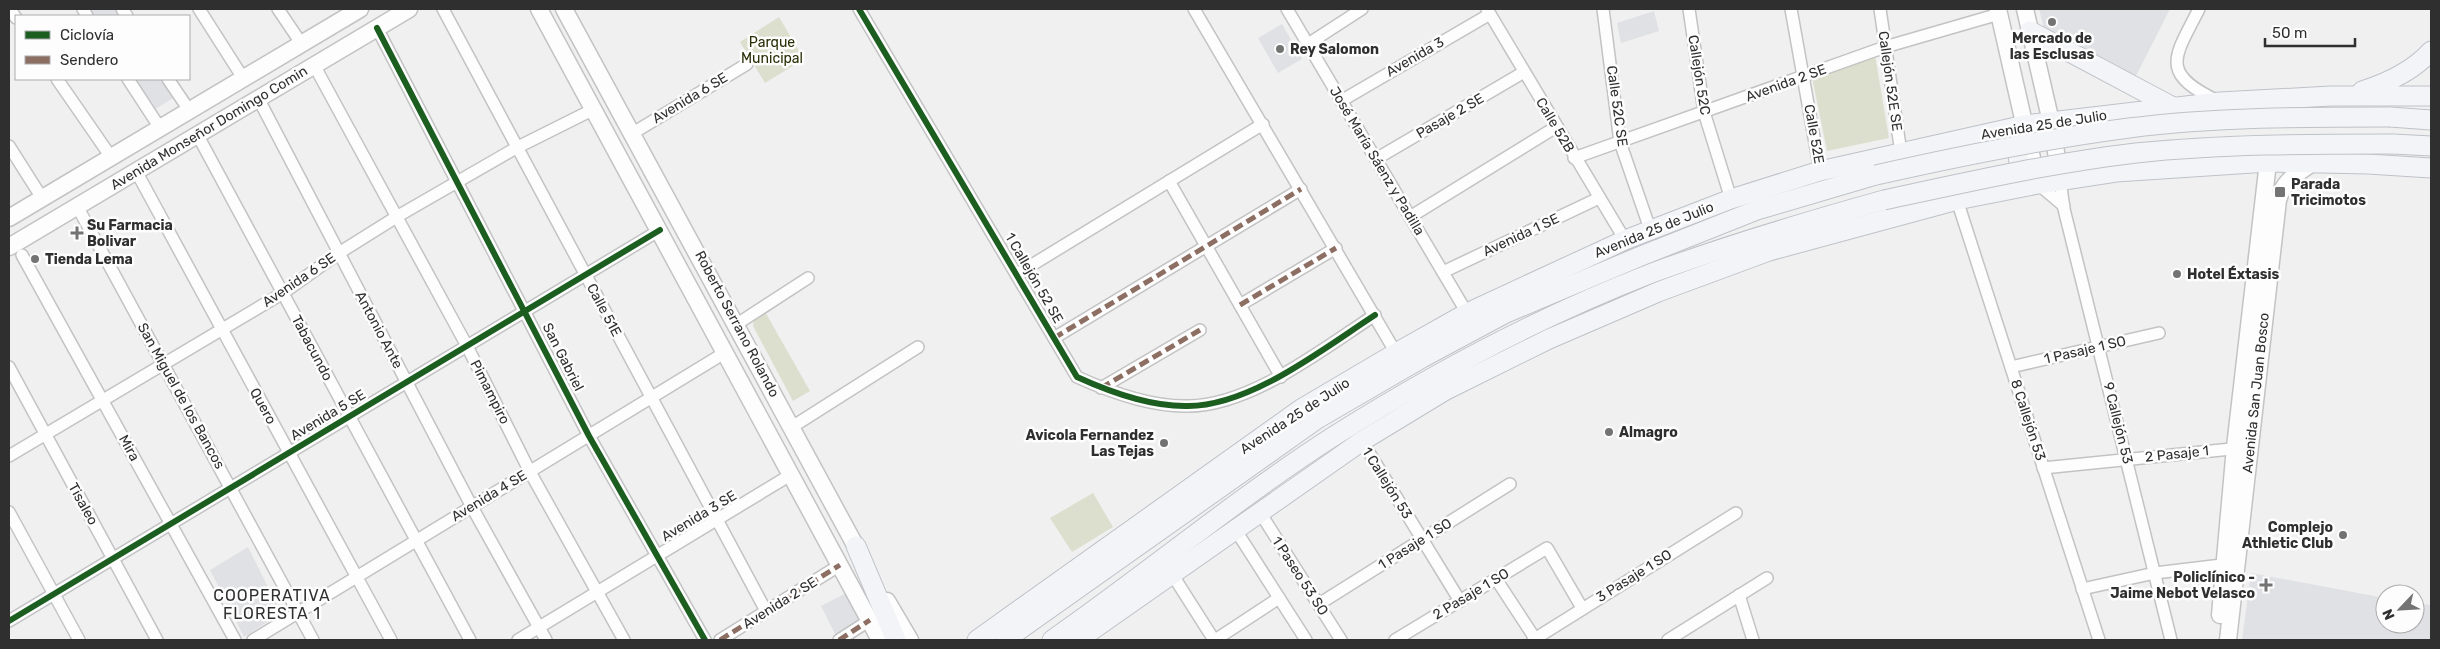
<svg xmlns="http://www.w3.org/2000/svg" width="2440" height="649" font-family="Rubik,sans-serif">
<rect width="100%" height="100%" fill="#f0f0f1"/>
<g fill="#e0e1e4">
<path d="M 86,9 L 116,9 L 121,16 L 91,16 Z"/>
<path d="M 2039,9 L 2170,9 L 2135,78 L 2045,33 Z"/>
<path d="M 1654,11 L 1659,31 L 1621,43 L 1617,23 Z"/>
<path d="M 1282,24 L 1302,59 L 1278,73 L 1258,38 Z"/>
<path d="M 131,79 L 160,79 L 173,98 L 151,112 Z"/>
<path d="M 248,547 L 281,613 L 244,637 L 210,570 Z"/>
<path d="M 2251,573 L 2385,598 L 2385,624 L 2415,624 L 2415,603 L 2431,605 L 2431,640 L 2242,640 Z"/>
<path d="M 848,592 L 861,618 L 835,634 L 821,606 Z"/>
</g>
<g fill="#dcdfce">
<path d="M 779,17 L 804,59 L 765,83 L 740,42 Z"/>
<path d="M 1875,55 L 1889,138 L 1827,151 L 1812,77 Z"/>
<path d="M 764,310 L 810,391 L 793,401 L 753,326 L 754,319 Z"/>
<path d="M 1093,493 L 1113,527 L 1072,552 L 1050,518 Z"/>
</g>
<g fill="none" stroke-linecap="round" stroke-linejoin="round">
<g stroke="#c3c3c4" stroke-width="14">
<g id="street">
<path d="M 10,9 L 16,18"/>
<path d="M 83,9 L 87,16"/>
<path d="M 122,9 L 127,16"/>
<path d="M 199,9 L 243,78"/>
<path d="M 278,9 L 301,43"/>
<path d="M 443,9 L 766,611"/>
<path d="M 859,9 L 1077,377 C 1110,392 1151,407 1188,406 C 1251,406 1324,348 1375,315"/>
<path d="M 1194,9 L 1396,353"/>
<path d="M 1287,9 L 1467,313"/>
<path d="M 1487,9 L 1625,240"/>
<path d="M 1603,9 L 1620,142 L 1650,229"/>
<path d="M 1689,9 L 1704,112 L 1731,199"/>
<path d="M 1791,9 L 1820,171"/>
<path d="M 1880,9 L 1901,153"/>
<path d="M 2199,9 C 2174,58 2159,73 2218,101"/>
<path d="M 377,28 L 589,436 L 705,640"/>
<path d="M 1308,44 L 1362,9"/>
<path d="M 314,65 L 467,346 L 530,472 L 624,640"/>
<path d="M 57,79 L 111,157"/>
<path d="M 128,79 L 160,128"/>
<path d="M 168,79 L 189,110"/>
<path d="M 258,98 L 472,507 L 546,640"/>
<path d="M 1341,101 L 1490,14"/>
<path d="M 633,133 L 747,64"/>
<path d="M 197,134 L 470,640"/>
<path d="M 9,146 L 42,198"/>
<path d="M 1574,158 L 1885,47 L 1999,14"/>
<path d="M 1376,159 L 1524,72"/>
<path d="M 136,171 L 391,640"/>
<path d="M 2060,180 L 2064,209 L 2171,640"/>
<path d="M 1169,181 L 1281,377"/>
<path d="M 2038,184 L 2064,206"/>
<path d="M 1957,200 L 2099,640"/>
<path d="M 77,206 L 313,640"/>
<path d="M 1410,217 L 1556,127"/>
<path d="M 22,255 L 235,640"/>
<path d="M 1443,272 L 1599,198"/>
<path d="M 1017,274 L 1263,124"/>
<path d="M 1240,305 L 1336,248"/>
<path d="M 737,324 L 808,278"/>
<path d="M 1054,338 L 1301,189"/>
<path d="M 9,367 L 157,640"/>
<path d="M 2011,367 L 2159,333"/>
<path d="M 1101,388 L 1200,330"/>
<path d="M 792,427 L 918,347"/>
<path d="M 1362,441 L 1460,601"/>
<path d="M 9,456 L 283,293 L 339,253 L 398,216 L 516,148 L 592,110"/>
<path d="M 2043,468 L 2241,448"/>
<path d="M 1259,511 L 1341,640"/>
<path d="M 9,512 L 79,640"/>
<path d="M 1235,529 L 1306,640"/>
<path d="M 1172,574 L 1214,640"/>
<path d="M 1496,579 L 1536,640"/>
<path d="M 2082,589 L 2155,573 L 2230,564"/>
<path d="M 1739,595 L 1753,640"/>
<path d="M 1319,604 L 1510,484"/>
<path d="M 9,621 L 660,230"/>
<path d="M 253,640 L 726,352"/>
<path d="M 518,640 L 792,474"/>
<path d="M 720,640 L 840,565"/>
<path d="M 839,640 L 870,620"/>
<path d="M 1215,640 L 1279,598"/>
<path d="M 1395,640 L 1547,548 L 1582,608"/>
<path d="M 1533,640 L 1736,513"/>
<path d="M 1668,640 L 1767,578"/>
</g>
</g>
<g stroke="#c3c3c4" stroke-width="19">
<g id="secondary">
<path d="M 539,9 L 880,640"/>
<path d="M 564,9 L 861,556"/>
<path d="M 1998,9 L 2037,180"/>
<path d="M 2025,9 L 2051,122 L 2060,176"/>
<path d="M 9,218 L 360,9"/>
<path d="M 9,247 L 409,9"/>
<path d="M 887,601 L 910,640"/>
<path d="M 2220,615 L 2235,447 L 2268,162"/>
<path d="M 2228,640 L 2278,200 C 2284,180 2297,173 2314,162"/>
</g>
</g>
<g stroke="#bec2c8" stroke-width="21">
<g id="primary">
<path d="M 2030,31 L 2173,107"/>
<path d="M 2362,91 C 2387,83 2413,71 2431,51"/>
<path d="M 2390,117 L 2431,120"/>
<path d="M 2006,132 C 2019,143 2023,171 2015,186"/>
<path d="M 2393,144 L 2431,146"/>
<path d="M 856,546 L 896,640"/>
<path d="M 977,640 L 1301,409 L 1396,353 L 1467,313 L 1625,240 L 1731,199 L 1820,171 L 2025,125 L 2220,102 L 2331,96 L 2431,96"/>
<path d="M 1005,640 L 1317,419 L 1422,358 L 1506,313 L 1641,256 L 1757,210 L 1876,175"/>
<path d="M 1052,640 C 1147,574 1236,499 1334,436 C 1434,373 1541,316 1652,273 C 1728,245 1805,222 1884,200"/>
<path d="M 1078,640 L 1362,441 L 1446,390 L 1549,339 L 1658,292 L 1769,251 L 1957,200 L 2038,184 L 2116,172 L 2268,162 L 2368,164 L 2431,168"/>
</g>
</g>
<use href="#street" stroke="#fdfdfd" stroke-width="11"/>
<use href="#secondary" stroke="#fdfdfd" stroke-width="16"/>
<use href="#primary" stroke="#f3f4f8" stroke-width="19"/>
<g stroke="#bec2c8" stroke-width="21" stroke-linecap="butt">
<g id="primary-bridge">
<path d="M 1876,175 C 1960,156 2044,139 2129,128 C 2216,117 2303,117 2390,117"/>
<path d="M 1884,200 C 1967,182 2051,163 2136,153 C 2222,144 2307,144 2393,144"/>
</g>
</g>
<use href="#primary-bridge" stroke="#f3f4f8" stroke-width="19"/>
<g stroke="#8d6e63" stroke-width="5" stroke-dasharray="10 5" stroke-linecap="butt">
<path d="M 1240,305 L 1336,248"/>
<path d="M 1054,338 L 1301,189"/>
<path d="M 1101,388 L 1200,330"/>
<path d="M 720,640 L 840,565"/>
<path d="M 839,640 L 870,620"/>
</g>
<g stroke="#fdfdfe" stroke-width="9">
<g id="cycleway">
<path d="M 859,9 L 1077,377 C 1110,392 1151,407 1188,406 C 1251,406 1324,348 1375,315"/>
<path d="M 377,28 L 589,436 L 705,640"/>
<path d="M 9,621 L 660,230"/>
</g>
</g>
<use href="#cycleway" stroke="#1b5e20" stroke-width="6"/>
</g>
<g fill="#737374" stroke="#fdfdfe" stroke-width="2">
<circle cx="2052" cy="22" r="5"/>
<circle cx="1280" cy="49" r="5"/>
<rect x="2274" y="186" width="12" height="12" rx="2.5"/>
<path d="M74.5 225.5h5v5h5v5h-5v5h-5v-5h-5v-5h5z"/>
<circle cx="35" cy="259" r="5"/>
<circle cx="2177" cy="274" r="5"/>
<circle cx="1609" cy="432" r="5"/>
<circle cx="1164" cy="443" r="5"/>
<circle cx="2343" cy="535" r="5"/>
<path d="M2263.5 577.5h5v5h5v5h-5v5h-5v-5h-5v-5h5z"/>
</g>
<g text-anchor="middle" dominant-baseline="central" stroke-width="5" stroke-linejoin="round" paint-order="stroke">
<g font-size="14" font-weight="bold" fill="#2f2f30" stroke="#fdfdfe" text-anchor="start">
<text x="2052" y="38" text-anchor="middle">Mercado de<tspan x="2052" dy="16">las Esclusas</tspan></text>
<text x="1290" y="49">Rey Salomon</text>
<text x="2291" y="184">Parada<tspan x="2291" dy="16">Tricimotos</tspan></text>
<text x="87" y="225">Su Farmacia<tspan x="87" dy="16">Bolivar</tspan></text>
<text x="45" y="259">Tienda Lema</text>
<text x="2187" y="274">Hotel Éxtasis</text>
<text x="1619" y="432">Almagro</text>
<text x="1154" y="435" text-anchor="end">Avicola Fernandez<tspan x="1154" dy="16">Las Tejas</tspan></text>
<text x="2333" y="527" text-anchor="end">Complejo<tspan x="2333" dy="16">Athletic Club</tspan></text>
<text x="2255" y="577" text-anchor="end">Policlínico -<tspan x="2255" dy="16">Jaime Nebot Velasco</tspan></text>
</g>
<g font-size="14" fill="#292e04" stroke="#fdfdfe">
<text x="772" y="42">Parque<tspan x="772" dy="16">Municipal</tspan></text>
</g>
<g font-size="14" fill="#2f2f30" stroke="#fdfdfe">
<text transform="translate(1415 57) rotate(-30)">Avenida 3</text>
<text transform="translate(1699 75) rotate(81)">Callejón 52C</text>
<text transform="translate(1890 81) rotate(82)">Callejón 52E SE</text>
<text transform="translate(1786 83) rotate(-20)">Avenida 2 SE</text>
<text transform="translate(690 98) rotate(-31)">Avenida 6 SE</text>
<text transform="translate(1617 106) rotate(82)">Calle 52C SE</text>
<text transform="translate(1450 116) rotate(-30)">Pasaje 2 SE</text>
<text transform="translate(1555 125) rotate(59)">Calle 52B</text>
<text transform="translate(2044 125) rotate(-9)">Avenida 25 de Julio</text>
<text transform="translate(209 128) rotate(-31)">Avenida Monseñor Domingo Comin</text>
<text transform="translate(1814 134) rotate(80)">Calle 52E</text>
<text transform="translate(1377 161) rotate(59)">José María Sáenz y Padilla</text>
<text transform="translate(1654 230) rotate(-22)">Avenida 25 de Julio</text>
<text transform="translate(1521 235) rotate(-25)">Avenida 1 SE</text>
<text transform="translate(1034 278) rotate(60)">1 Callejón 52 SE</text>
<text transform="translate(299 280) rotate(-34)">Avenida 6 SE</text>
<text transform="translate(604 310) rotate(62)">Calle 51E</text>
<text transform="translate(737 324) rotate(62)">Roberto Serrano Rolando</text>
<text transform="translate(379 330) rotate(62)">Antonio Ante</text>
<text transform="translate(312 348) rotate(62)">Tabacundo</text>
<text transform="translate(2085 350) rotate(-13)">1 Pasaje 1 SO</text>
<text transform="translate(563 357) rotate(63)">San Gabriel</text>
<text transform="translate(490 392) rotate(63)">Pimampiro</text>
<text transform="translate(2256 393) rotate(-84)">Avenida San Juan Bosco</text>
<text transform="translate(181 396) rotate(61)">San Miguel de los Bancos</text>
<text transform="translate(263 406) rotate(61)">Quero</text>
<text transform="translate(328 415) rotate(-31)">Avenida 5 SE</text>
<text transform="translate(1295 416) rotate(-33)">Avenida 25 de Julio</text>
<text transform="translate(2028 420) rotate(72)">8 Callejón 53</text>
<text transform="translate(2118 423) rotate(76)">9 Callejón 53</text>
<text transform="translate(129 448) rotate(61)">Mira</text>
<text transform="translate(2177 454) rotate(-6)">2 Pasaje 1</text>
<text transform="translate(1387 483) rotate(58)">1 Callejón 53</text>
<text transform="translate(489 496) rotate(-31)">Avenida 4 SE</text>
<text transform="translate(83 504) rotate(61)">Tisaleo</text>
<text transform="translate(699 516) rotate(-31)">Avenida 3 SE</text>
<text transform="translate(1415 544) rotate(-32)">1 Pasaje 1 SO</text>
<text transform="translate(1300 576) rotate(57)">1 Paseo 53 SO</text>
<text transform="translate(1634 576) rotate(-32)">3 Pasaje 1 SO</text>
<text transform="translate(1471 594) rotate(-31)">2 Pasaje 1 SO</text>
<text transform="translate(780 603) rotate(-32)">Avenida 2 SE</text>
</g>
<g font-size="16" letter-spacing="1" fill="#2f2f30" stroke="#fdfdfe">
<text x="272" y="595">COOPERATIVA<tspan x="272" dy="18">FLORESTA 1</tspan></text>
</g>
</g>
<rect width="2440" height="649" fill="none" stroke="#2f2f30" stroke-width="20"/>
<rect x="15" y="15" width="175" height="65" fill="#fdfdfe" stroke="#ababac"/>
<rect x="25" y="31" width="25" height="8" fill="#1b5e20" stroke="#ababac"/>
<text x="60" y="40" font-size="15" fill="#2f2f30">Ciclovía</text>
<rect x="25" y="56" width="25" height="8" fill="#8d6e63" stroke="#ababac"/>
<text x="60" y="65" font-size="15" fill="#2f2f30">Sendero</text>
<g transform="translate(2400 609) rotate(245)"><circle r="24" fill="#fdfdfe" stroke="#ababac"/>
<path d="M0-4L9 19L0 12L-9 19Z" fill="#737374"/>
<text y="-8" font-size="14" font-weight="bold" text-anchor="middle" fill="#2f2f30">N</text>
</g>
<path d="M2265 38v8h90v-8" fill="none" stroke="#2f2f30" stroke-width="2.5"/>
<text x="2272" y="38" font-size="15" fill="#2f2f30" stroke="#fdfdfe" stroke-width="4" paint-order="stroke">50 m</text>
</svg>
